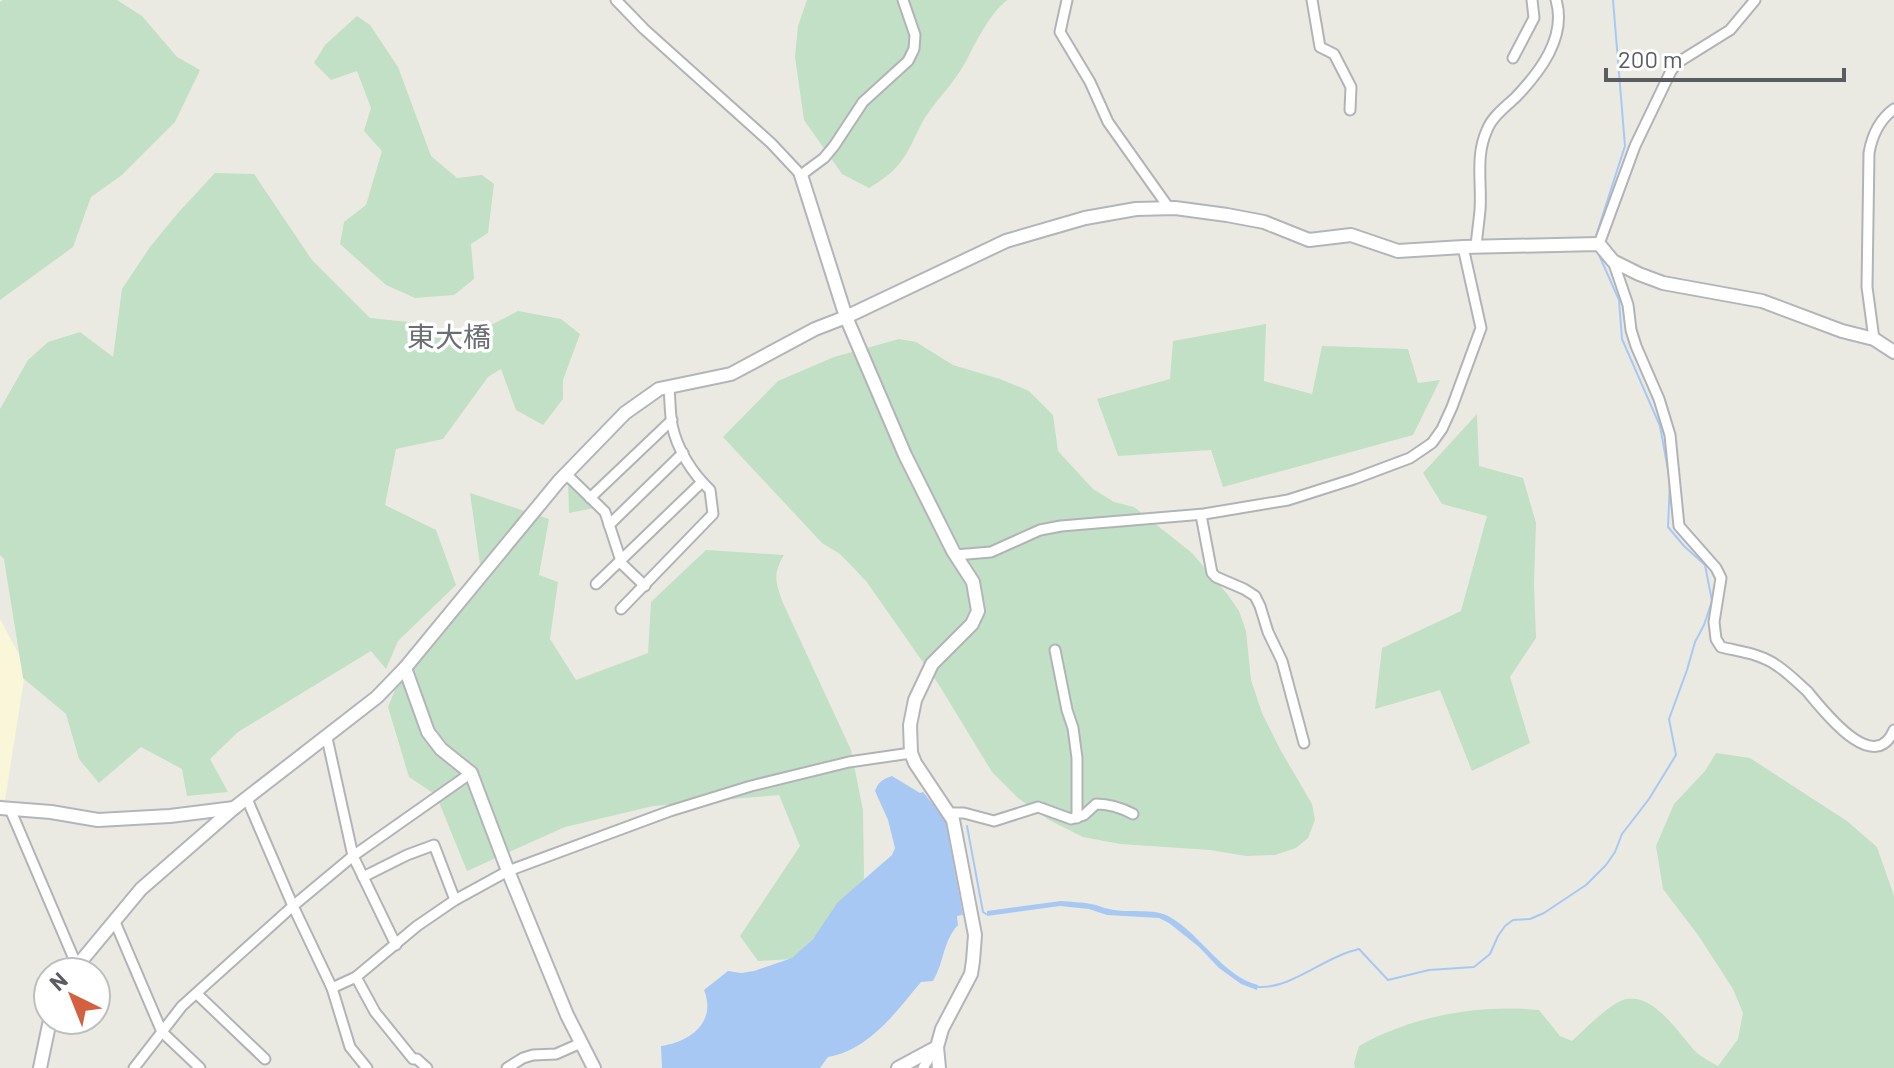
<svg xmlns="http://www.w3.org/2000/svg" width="1894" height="1068" font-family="Barlow,'Noto Sans JP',sans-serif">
<rect width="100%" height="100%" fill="#ebeae2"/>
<path fill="#f9f6d9" d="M 0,619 L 26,667 L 5,800 L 0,799 Z"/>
<g fill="#c1e0c5">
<path d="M 3,0 L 117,0 L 142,16 L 177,57 L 200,70 L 175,122 L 122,175 L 91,197 L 73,247 L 0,300 L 0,2 Z"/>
<path d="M 807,0 L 1007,0 C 988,16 977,40 966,61 C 955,82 939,97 926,116 C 917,130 912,147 902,160 C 894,172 882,180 869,188 L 842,174 L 804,120 L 795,57 L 798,26 Z"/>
<path d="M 357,16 L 370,25 L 398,67 L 431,156 L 457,178 L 482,175 L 494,184 L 488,233 L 471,244 L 474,279 L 454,295 L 415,298 L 386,285 L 340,244 L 344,222 L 366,205 L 382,151 L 364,131 L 371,108 L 357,71 L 331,80 L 314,63 L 325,45 Z"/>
<path d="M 215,173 L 254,174 L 312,260 L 370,318 L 418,323 L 458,342 L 518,311 L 561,319 L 580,334 L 563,380 L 563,399 L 543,425 L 516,410 L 501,369 L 488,377 L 443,439 L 396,449 L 385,505 L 436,530 L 456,585 L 398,641 L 386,669 L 371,651 L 238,732 L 210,759 L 228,792 L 187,796 L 182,769 L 141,747 L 99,783 L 79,759 L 66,714 L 23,678 L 4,559 L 0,555 L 0,409 L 28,360 L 48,342 L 80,332 L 113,357 L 122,289 L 150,247 L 177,214 Z"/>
<path d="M 1266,324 L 1264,381 L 1312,394 L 1322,346 L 1408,349 L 1418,383 L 1440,380 L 1413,435 L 1223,487 L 1211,450 L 1118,456 L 1097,399 L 1170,379 L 1173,341 Z"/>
<path d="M 899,339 L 916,342 L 953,365 L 1000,379 L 1029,391 L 1053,415 L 1058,451 L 1093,489 L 1114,502 L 1134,507 L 1192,553 L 1228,595 L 1239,611 L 1246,631 L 1251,680 L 1262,713 L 1281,751 L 1312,804 L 1315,820 L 1308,838 L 1296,848 L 1275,855 L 1246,856 L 1210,850 L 1120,844 L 1083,837 L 1049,820 L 1018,798 L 992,772 L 939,685 L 866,581 L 840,554 L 822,543 L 723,437 L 778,381 L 834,357 Z"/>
<path d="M 1477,414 L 1479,466 L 1523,478 L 1536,523 L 1534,584 L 1536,638 L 1510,677 L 1530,743 L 1472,771 L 1440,690 L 1375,709 L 1382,648 L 1461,611 L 1487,516 L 1442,504 L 1423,473 Z"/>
<path d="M 568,481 L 594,508 L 569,513 Z"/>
<path d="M 470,493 L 549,519 L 539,575 L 558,582 L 550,639 L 576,680 L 648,653 L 651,602 L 706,550 L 784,555 C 772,575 776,583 783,603 L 851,750 L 863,810 L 864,876 L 862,891 L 792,959 L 758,961 L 740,936 L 800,846 L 779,795 L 653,806 L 565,827 L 467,871 L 436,795 L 409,777 L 388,707 L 410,653 L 482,578 Z"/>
<path d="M 1716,753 L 1750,758 L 1847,821 L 1877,847 L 1894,896 L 1894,1068 L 1355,1068 L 1354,1063 L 1359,1046 C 1412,1016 1479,1004 1539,1010 L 1560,1036 L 1572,1041 C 1585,1029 1610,1003 1626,999 C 1655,993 1680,1036 1697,1053 C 1703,1058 1711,1062 1718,1066 L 1738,1039 L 1743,1013 L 1733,989 L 1698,935 L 1663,889 L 1656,846 L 1674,804 L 1705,771 Z"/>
</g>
<g fill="#a8c8f4">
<path d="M 892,776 L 920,793 L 923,792 L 944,818 L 946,824 L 963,915 L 957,916 L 958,925 C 943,941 944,963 933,981 L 921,982 C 896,1012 869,1050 828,1057 L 820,1068 L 662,1068 L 661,1046 C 690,1042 717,1022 704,990 L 728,971 L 741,973 L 754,971 L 792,958 L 813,939 L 838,902 L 892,855 L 895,848 L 888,820 L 875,791 C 878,782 883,779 892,776 Z"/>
<path d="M 1061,901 C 1071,902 1082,902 1091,904 C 1098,905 1103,908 1109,909 C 1129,914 1153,907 1170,917 C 1201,935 1224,977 1258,985 L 1257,990 L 1241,984 L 1219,968 L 1199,947 L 1169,923 L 1159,918 L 1107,915 L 1089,909 L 1060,906 L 987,916 L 987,911 Z"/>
</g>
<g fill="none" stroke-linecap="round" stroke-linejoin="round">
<g stroke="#a8c8f4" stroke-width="2">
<path d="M 1595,239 L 1625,146 L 1613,0"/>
<path d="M 967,826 L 983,912 L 986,914"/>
<path d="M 1258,987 C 1286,989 1316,965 1341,955 C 1347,952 1353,951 1359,949 L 1388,980 L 1429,970 L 1474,967 L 1490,954 L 1498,936 L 1505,926 L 1513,920 L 1530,919 L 1544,913 L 1586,885 L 1606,865 L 1615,852 L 1622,834 L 1649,799 L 1676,755 L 1669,719 L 1687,670 L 1695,642 L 1704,625 L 1712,601 L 1705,565 L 1684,546 L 1668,527 L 1670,481 L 1660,426 L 1622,339 L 1619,300 L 1599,255"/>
</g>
<g stroke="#b2b3b7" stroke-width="13">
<g id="street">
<path d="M 616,0 L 644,29 L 771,143 L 801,175 L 824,158 L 834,146 L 863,102 L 908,61 L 914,49 L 915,35 L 903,0"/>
<path d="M 1067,0 L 1060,32 L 1090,82 L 1108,122 L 1169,208"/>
<path d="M 1312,0 L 1320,47 L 1334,54 L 1351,87 L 1350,110"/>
<path d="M 1513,58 L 1534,18 L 1532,0"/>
<path d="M 1599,244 L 1635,146 L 1671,71 L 1677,63 L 1730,30 L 1755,0"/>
<path d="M 1476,247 C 1477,234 1479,222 1480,210 C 1482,183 1475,156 1487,130 C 1492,117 1505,107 1515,98 C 1540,72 1567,37 1556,0"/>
<path d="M 1613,261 L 1628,305 L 1631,330 L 1636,346 L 1659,399 L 1670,435 L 1679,526 L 1716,568 L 1721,578 L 1714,622 L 1716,639 L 1721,647 C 1742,652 1762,654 1779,667 C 1789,674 1798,683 1807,691 C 1823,710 1874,777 1894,730"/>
<path d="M 1874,339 L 1867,287 L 1869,153 C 1872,136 1879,120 1894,109"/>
<path d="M 566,474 L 605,512 L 622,564 L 645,586"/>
<path d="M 590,498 L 672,420"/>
<path d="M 1201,515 L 1212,573 L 1216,577 L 1244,589 L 1255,596 L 1260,606 L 1268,632 L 1282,661 L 1304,743"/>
<path d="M 609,525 L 683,453"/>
<path d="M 955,555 L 991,552 L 1040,530 L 1061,526 L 1204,514 L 1288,500 L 1354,479 L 1410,458 L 1432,443 L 1442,429 L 1452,407 L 1481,328 L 1463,247"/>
<path d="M 596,584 L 702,482"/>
<path d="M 621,609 L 713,514 L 710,490 C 692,473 677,449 672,425 C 670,413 670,399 669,387"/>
<path d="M 1055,650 L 1067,710 L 1073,728 L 1077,758 L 1077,818"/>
<path d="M 327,738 L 353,856 L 396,945"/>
<path d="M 247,799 L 293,906 L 332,988 L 350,1047 L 367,1068"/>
<path d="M 10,809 L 77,966"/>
<path d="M 950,813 L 964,813 L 994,821 L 1038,807 L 1071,819 L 1084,815 L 1096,804 C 1110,804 1120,807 1133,814"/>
<path d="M 363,877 L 407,855 L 434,845 L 455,900"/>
<path d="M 115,922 L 162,1032 L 200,1068"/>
<path d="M 356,977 L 375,1012 L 413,1059 L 417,1059 L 427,1068"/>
<path d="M 332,988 L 356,977 L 417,926 L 455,900 L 508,871 L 670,811 L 751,786 L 849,762 L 911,753"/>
<path d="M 197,994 L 265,1059"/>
<path d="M 134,1068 L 182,1006 L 293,906 L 353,856 L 471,773"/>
<path d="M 507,1068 L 523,1058 L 533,1055 L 556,1054 L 581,1043"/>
<path d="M 923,1068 L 936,1047"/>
</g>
</g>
<g stroke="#b3b5ba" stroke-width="16">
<g id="secondary">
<path d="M 801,175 L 846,317 L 905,455 L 953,551 L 973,582 L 978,611 L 972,624 L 932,664 L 915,700 L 910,725 L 911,753 L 915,763 L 953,820 L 975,935 L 973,961 L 971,974 L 942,1029 L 937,1047 L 939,1068"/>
<path d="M 405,668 L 428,732 L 441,749 L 471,773 L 508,871 L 567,1015 L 594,1068"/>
<path d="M 0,808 L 51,812 L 98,820 L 170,816 L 234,808"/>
<path d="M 72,972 L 141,889 L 234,808 L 377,697 L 405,668 L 559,481 L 625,413 L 659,389 L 731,374 L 815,329 L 846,317 L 1006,241 L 1085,218 L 1136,209 L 1175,208 L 1227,215 L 1264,222 L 1309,240 L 1351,235 L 1398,251 L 1463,247 L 1599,244 L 1613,261 L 1639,274 L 1663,283 L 1762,301 L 1842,331 L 1874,339 L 1894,352"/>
<path d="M 40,1068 L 50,1020"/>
<path d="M 898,1068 L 937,1047"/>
</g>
</g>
<use href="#street" stroke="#fff" stroke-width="9"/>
<use href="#secondary" stroke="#fff" stroke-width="12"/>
</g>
<g text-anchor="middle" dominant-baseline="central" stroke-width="7" stroke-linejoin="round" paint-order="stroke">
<g font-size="28" fill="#6b6e72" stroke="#fff">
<text x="449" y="336">東大橋</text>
</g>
</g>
<g transform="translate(72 996) rotate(317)"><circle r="38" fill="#ffffff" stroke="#bdbebf" stroke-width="2"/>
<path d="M0-6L14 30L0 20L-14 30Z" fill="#d3603f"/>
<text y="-12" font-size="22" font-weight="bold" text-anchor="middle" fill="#5a5c60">N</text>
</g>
<path d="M1606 68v12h238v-12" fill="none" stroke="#5a5c60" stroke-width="4"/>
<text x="1618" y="68" font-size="24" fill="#5a5c60" stroke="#ffffff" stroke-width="6" paint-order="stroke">200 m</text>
</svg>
